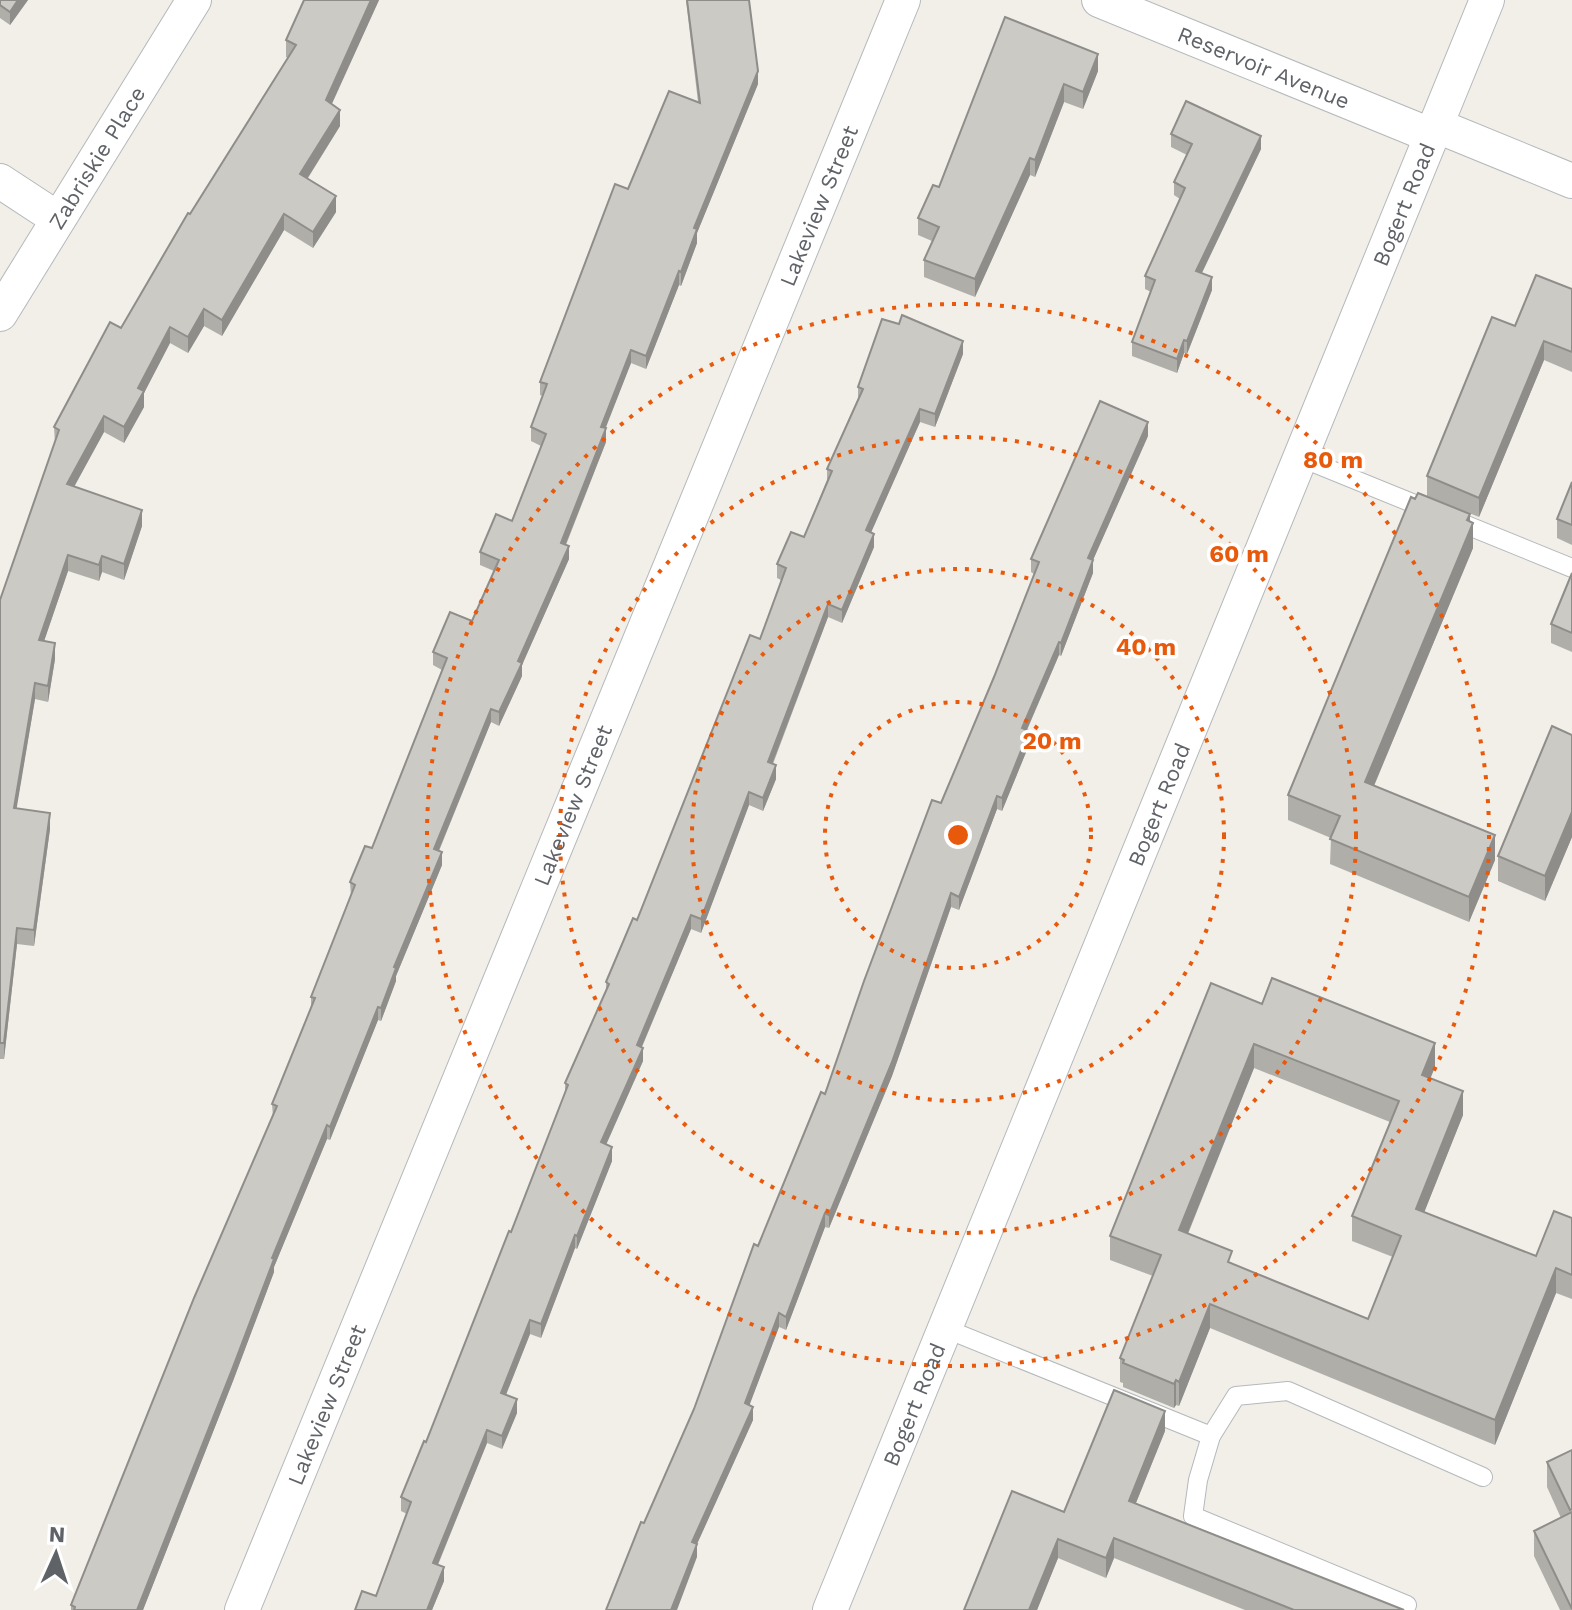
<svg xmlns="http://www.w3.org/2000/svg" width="1572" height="1610" font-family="'Work Sans',sans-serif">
<rect width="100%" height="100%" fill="#f1efe8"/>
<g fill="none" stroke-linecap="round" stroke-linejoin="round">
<g stroke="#b5b8bc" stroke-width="20">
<g id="service">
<path d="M 1299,457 L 1572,568"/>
<path d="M 944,1328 L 1211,1436 L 1236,1396 L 1288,1391 L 1483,1477"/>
<path d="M 1211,1436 L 1198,1480 L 1193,1516 L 1407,1605"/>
</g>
</g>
<g stroke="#b5b8bc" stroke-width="36">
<g id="minor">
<path id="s1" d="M 1099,0 L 1430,135"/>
<path d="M 1435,125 L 1572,181"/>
<path d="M 0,181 L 58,219"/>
<path id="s2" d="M 0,314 L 194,0"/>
<path id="s3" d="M 242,1610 L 903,0"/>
<path id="s4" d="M 830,1610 L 1487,0"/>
</g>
</g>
<use href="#service" stroke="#fff" stroke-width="18"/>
<use href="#minor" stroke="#fff" stroke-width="34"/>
</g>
<g fill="#afaea9" fill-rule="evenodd">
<path d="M 0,0 L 28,0 L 10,25 L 0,18 Z"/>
<path d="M 304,0 L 379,0 L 331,104 L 340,126 L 308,178 L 336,212 L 313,248 L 284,230 L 222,336 L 204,326 L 188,353 L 170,343 L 144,393 L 144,407 L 124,443 L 104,432 L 74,486 L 142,526 L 124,580 L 102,572 L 99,581 L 68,571 L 44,641 L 55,659 L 48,702 L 35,699 L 16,809 L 50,829 L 34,946 L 17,944 L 4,1059 L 0,1059 L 0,600 L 55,444 L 54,427 L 121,328 L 288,58 L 286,57 L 286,40 Z"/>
<path d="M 686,0 L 749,0 L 758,84 L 697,233 L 697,243 L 681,286 L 679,285 L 646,369 L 631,363 L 605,428 L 606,442 L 566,545 L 569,559 L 522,665 L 522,676 L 499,726 L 491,722 L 439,851 L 442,865 L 396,976 L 396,981 L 381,1021 L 378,1020 L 330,1140 L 327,1139 L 274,1267 L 274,1272 L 233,1381 L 143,1610 L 71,1610 L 71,1605 L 273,1117 L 272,1104 L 311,1007 L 311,997 L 351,896 L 350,882 L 372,848 L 442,670 L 433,665 L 433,652 L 472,621 L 494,571 L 480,565 L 480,552 L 512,521 L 541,446 L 531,441 L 531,427 L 543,396 L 540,395 L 540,382 L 628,189 L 698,102 Z"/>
<path d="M 1005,17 L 1098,71 L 1083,109 L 1064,102 L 1035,177 L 1030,175 L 975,297 L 924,277 L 924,260 L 932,241 L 918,235 L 918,218 L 939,187 Z"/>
<path d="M 1171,134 L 1261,149 L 1202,273 L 1212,290 L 1187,354 L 1184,353 L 1177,373 L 1132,356 L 1132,342 L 1151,292 L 1145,289 L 1145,276 L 1180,199 L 1174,195 L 1174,182 L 1187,155 L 1171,147 Z"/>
<path d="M 1572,289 L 1572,372 L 1544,360 L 1479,517 L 1427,496 L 1427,476 L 1515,326 Z"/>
<path d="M 963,354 L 935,427 L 920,422 L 871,532 L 874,547 L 842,623 L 828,617 L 773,764 L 776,779 L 763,811 L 749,805 L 701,933 L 691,929 L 642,1047 L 643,1061 L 606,1145 L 612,1161 L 577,1249 L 575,1248 L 541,1338 L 530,1334 L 506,1395 L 517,1413 L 502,1449 L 487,1443 L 438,1565 L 444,1581 L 432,1610 L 355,1610 L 376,1596 L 407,1514 L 401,1511 L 401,1497 L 426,1442 L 511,1232 L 565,1093 L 565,1083 L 606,991 L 606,982 L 637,920 L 760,639 L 781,580 L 777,578 L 777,564 L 804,537 L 827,480 L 827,469 L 858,399 L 858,387 Z"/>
<path d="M 1148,436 L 1093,560 L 1093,573 L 1061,656 L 1059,655 L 1027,730 L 1029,745 L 1002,811 L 997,809 L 959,910 L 951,907 L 892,1076 L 829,1228 L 825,1227 L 786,1330 L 779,1327 L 749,1405 L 753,1420 L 697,1544 L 697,1557 L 644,1523 L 694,1409 L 758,1246 L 825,1094 L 941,803 L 994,677 L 1034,574 L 1031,572 L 1031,559 Z"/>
<path d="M 1572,482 L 1572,545 L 1557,538 L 1557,519 Z"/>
<path d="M 1470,521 L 1473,548 L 1374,786 L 1495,860 L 1469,922 L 1330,864 L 1331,838 L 1288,820 L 1288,795 Z"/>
<path d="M 1572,573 L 1572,652 L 1551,643 L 1551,624 Z"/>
<path d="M 1572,735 L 1572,837 L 1545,901 L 1498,881 L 1498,856 Z"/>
<path d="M 1262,1004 L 1435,1067 L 1430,1078 L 1463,1115 L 1424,1212 L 1536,1256 L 1572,1218 L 1572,1299 L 1556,1293 L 1495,1445 L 1210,1328 L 1179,1406 L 1176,1405 L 1174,1408 L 1123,1387 L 1123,1383 L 1120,1382 L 1120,1358 L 1153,1276 L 1110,1260 L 1110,1236 ZM 1254,1068 L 1390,1122 L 1352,1216 L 1352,1241 L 1393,1257 L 1368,1319 L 1232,1264 L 1188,1234 Z"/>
<path d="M 1165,1431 L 1136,1503 L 1404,1610 L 1245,1610 L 1114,1558 L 1106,1578 L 1058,1558 L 1037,1610 L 964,1610 L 1064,1512 Z"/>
<path d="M 1572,1450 L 1572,1610 L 1560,1610 L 1534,1556 L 1534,1531 L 1561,1518 L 1547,1487 L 1547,1462 Z"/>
</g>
<g fill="#8f8d8a">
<path d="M 18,0 L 28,0 L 10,25 L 10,12 Z"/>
<path d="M 371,0 L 379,0 L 326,117 L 326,100 Z"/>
<path d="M 1098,54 L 1098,71 L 1083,109 L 1083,92 Z"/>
<path d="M 758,71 L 758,84 L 697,233 L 697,243 L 681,286 L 681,272 L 694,228 Z"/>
<path d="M 1064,84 L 1064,102 L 1035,177 L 1035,160 Z"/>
<path d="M 340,110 L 340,126 L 300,190 L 300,174 Z"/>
<path d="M 1261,136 L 1261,149 L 1196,285 L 1196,271 Z"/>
<path d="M 1030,158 L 1030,175 L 975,297 L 975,279 Z"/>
<path d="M 336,196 L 336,212 L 313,248 L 313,232 Z"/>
<path d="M 284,214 L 284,230 L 222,336 L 222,320 Z"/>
<path d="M 679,271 L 679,285 L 646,369 L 646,356 Z"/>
<path d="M 1212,277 L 1212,290 L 1187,354 L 1187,341 Z"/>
<path d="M 204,309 L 204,326 L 188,353 L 188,337 Z"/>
<path d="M 170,327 L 170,343 L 144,393 L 144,407 L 124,443 L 124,427 L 138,388 Z"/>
<path d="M 1184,340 L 1184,353 L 1177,373 L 1177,359 Z"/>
<path d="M 963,341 L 963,354 L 935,427 L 935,414 Z"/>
<path d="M 1544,341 L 1544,360 L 1479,517 L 1479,498 Z"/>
<path d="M 631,350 L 631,363 L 601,440 L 601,427 Z"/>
<path d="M 920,409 L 920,422 L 866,544 L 866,530 Z"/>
<path d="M 104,416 L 104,432 L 67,500 L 67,484 Z"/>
<path d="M 1148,422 L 1148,436 L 1093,560 L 1093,573 L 1061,656 L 1061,643 L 1088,558 Z"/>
<path d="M 606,428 L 606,442 L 561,556 L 561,543 Z"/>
<path d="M 142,510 L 142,526 L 124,580 L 124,564 Z"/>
<path d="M 1470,514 L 1470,530 L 1473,523 L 1473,548 L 1365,807 L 1365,782 Z"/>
<path d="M 874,534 L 874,547 L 842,623 L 842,610 Z"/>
<path d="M 569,546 L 569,559 L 522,665 L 522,676 L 499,726 L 499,712 L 518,661 Z"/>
<path d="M 68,555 L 68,571 L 39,656 L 39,640 Z"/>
<path d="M 102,556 L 102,572 L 99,581 L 99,565 Z"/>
<path d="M 828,604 L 828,617 L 768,775 L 768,762 Z"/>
<path d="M 1059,642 L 1059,655 L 1022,741 L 1022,728 Z"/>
<path d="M 55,643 L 55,659 L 48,702 L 48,686 Z"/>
<path d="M 35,683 L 35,699 L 14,824 L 14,808 Z"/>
<path d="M 491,709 L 491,722 L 434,862 L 434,849 Z"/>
<path d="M 1029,731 L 1029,745 L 1002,811 L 1002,798 Z"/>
<path d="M 776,765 L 776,779 L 763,811 L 763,798 Z"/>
<path d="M 749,792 L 749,805 L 701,933 L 701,919 Z"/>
<path d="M 997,796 L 997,809 L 959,910 L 959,897 Z"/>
<path d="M 1572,812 L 1572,837 L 1545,901 L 1545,876 Z"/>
<path d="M 50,813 L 50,829 L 34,946 L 34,930 Z"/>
<path d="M 1495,835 L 1495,860 L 1469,922 L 1469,897 Z"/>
<path d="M 442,852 L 442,865 L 396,976 L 396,981 L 381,1021 L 381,1008 L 394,967 Z"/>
<path d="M 951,893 L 951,907 L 892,1076 L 829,1228 L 829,1215 Z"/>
<path d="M 691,915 L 691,929 L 637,1058 L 637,1045 Z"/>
<path d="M 17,928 L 17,944 L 4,1059 L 4,1043 Z"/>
<path d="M 378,1007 L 378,1020 L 330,1140 L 330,1127 Z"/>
<path d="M 1435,1043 L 1435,1067 L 1422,1099 L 1422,1075 Z"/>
<path d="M 1254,1044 L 1254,1068 L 1179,1255 L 1179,1230 Z"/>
<path d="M 643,1048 L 643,1061 L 601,1156 L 601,1142 Z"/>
<path d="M 1463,1091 L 1463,1115 L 1416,1233 L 1416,1209 Z"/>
<path d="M 327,1125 L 327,1139 L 274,1267 L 274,1272 L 233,1381 L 158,1572 L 143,1610 L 137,1610 L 272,1258 Z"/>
<path d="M 612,1147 L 612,1161 L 577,1249 L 577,1236 Z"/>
<path d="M 825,1213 L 825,1227 L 786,1330 L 786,1317 Z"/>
<path d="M 575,1235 L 575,1248 L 541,1338 L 541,1324 Z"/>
<path d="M 1556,1268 L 1556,1293 L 1495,1445 L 1495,1420 Z"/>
<path d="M 1210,1304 L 1210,1328 L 1179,1406 L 1179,1382 Z"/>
<path d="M 779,1313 L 779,1327 L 745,1417 L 745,1403 Z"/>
<path d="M 530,1320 L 530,1334 L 501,1407 L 501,1393 Z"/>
<path d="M 1176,1380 L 1176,1405 L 1174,1408 L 1174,1384 Z"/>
<path d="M 517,1399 L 517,1413 L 502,1449 L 502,1436 Z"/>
<path d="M 753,1407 L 753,1420 L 697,1544 L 697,1557 L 677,1610 L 671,1610 L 692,1542 Z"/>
<path d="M 1165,1411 L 1165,1431 L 1129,1520 L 1129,1501 Z"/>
<path d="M 487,1430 L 487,1443 L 433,1576 L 433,1563 Z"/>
<path d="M 1114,1538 L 1114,1558 L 1106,1578 L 1106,1558 Z"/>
<path d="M 1058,1539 L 1058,1558 L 1037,1610 L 1029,1610 Z"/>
<path d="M 444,1567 L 444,1581 L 432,1610 L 427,1610 Z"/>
</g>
<g fill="#cccac5" stroke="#8f8d8a" stroke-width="2" fill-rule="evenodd">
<path d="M 0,0 L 18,0 L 10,12 L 0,5 Z"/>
<path d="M 304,0 L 371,0 L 326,100 L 340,110 L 300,174 L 336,196 L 313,232 L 284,214 L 222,320 L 204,309 L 188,337 L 170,327 L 138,388 L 144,391 L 124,427 L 104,416 L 67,484 L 142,510 L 124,564 L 102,556 L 99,565 L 68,555 L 39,640 L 55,643 L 48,686 L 35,683 L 14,808 L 50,813 L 34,930 L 17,928 L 4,1043 L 0,1043 L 0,600 L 59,430 L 54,427 L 110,322 L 121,328 L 188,213 L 190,214 L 296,45 L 286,40 Z"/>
<path d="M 687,0 L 749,0 L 758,71 L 694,228 L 697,229 L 681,272 L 679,271 L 646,356 L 631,350 L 601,427 L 606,428 L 561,543 L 569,546 L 518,661 L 522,663 L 499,712 L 491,709 L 434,849 L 442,852 L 394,967 L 396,968 L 381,1008 L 378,1007 L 330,1127 L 327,1125 L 272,1258 L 274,1259 L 233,1367 L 137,1610 L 74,1610 L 75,1607 L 71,1605 L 194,1298 L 277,1106 L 272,1104 L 315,998 L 311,997 L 355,885 L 350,882 L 365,846 L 372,848 L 447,658 L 433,652 L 450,612 L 472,621 L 499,560 L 480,552 L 496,514 L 512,521 L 546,434 L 531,427 L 547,384 L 540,382 L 615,184 L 628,189 L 669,91 L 700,103 Z"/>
<path d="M 1005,17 L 1098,54 L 1083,92 L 1064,84 L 1035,160 L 1030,158 L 975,279 L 924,260 L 939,227 L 918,218 L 933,185 L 939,187 Z"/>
<path d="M 1186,101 L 1261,136 L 1196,271 L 1212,277 L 1187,341 L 1184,340 L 1177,359 L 1132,342 L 1155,280 L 1145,276 L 1185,188 L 1174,182 L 1192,144 L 1171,134 Z"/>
<path d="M 1536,275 L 1572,289 L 1572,352 L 1544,341 L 1479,498 L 1427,476 L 1492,317 L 1515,326 Z"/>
<path d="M 902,315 L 963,341 L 935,414 L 920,409 L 866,530 L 874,534 L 842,610 L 828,604 L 768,762 L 776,765 L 763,798 L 749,792 L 701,919 L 691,915 L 637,1045 L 643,1048 L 601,1142 L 612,1147 L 577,1236 L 575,1235 L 541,1324 L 530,1320 L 501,1393 L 517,1399 L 502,1436 L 487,1430 L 433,1563 L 444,1567 L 427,1610 L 355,1610 L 362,1591 L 376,1596 L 411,1502 L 401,1497 L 424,1441 L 426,1442 L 509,1231 L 511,1232 L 568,1085 L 565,1083 L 609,984 L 606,982 L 633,918 L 637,920 L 750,635 L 760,639 L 786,568 L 777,564 L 791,532 L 804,537 L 832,471 L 827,469 L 863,389 L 858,387 L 882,319 L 899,324 Z"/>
<path d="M 1100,401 L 1148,422 L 1088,558 L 1093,560 L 1061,643 L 1059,642 L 1022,728 L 1029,731 L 1002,798 L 997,796 L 959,897 L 951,893 L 892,1062 L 829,1215 L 825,1213 L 786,1317 L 779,1313 L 745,1403 L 753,1407 L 692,1542 L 697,1544 L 671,1610 L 606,1610 L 641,1522 L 644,1523 L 694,1409 L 754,1244 L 758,1246 L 821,1092 L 825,1094 L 864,981 L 932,800 L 941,803 L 994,677 L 1039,562 L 1031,559 Z"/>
<path d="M 1572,482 L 1572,525 L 1557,519 Z"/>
<path d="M 1418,493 L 1470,514 L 1467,520 L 1473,523 L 1365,782 L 1495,835 L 1469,897 L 1330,839 L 1340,816 L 1288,795 L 1411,497 L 1415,499 Z"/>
<path d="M 1572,573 L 1572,633 L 1551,624 Z"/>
<path d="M 1552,726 L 1572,735 L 1572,812 L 1545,876 L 1498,856 Z"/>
<path d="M 1272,978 L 1435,1043 L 1422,1075 L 1463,1091 L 1416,1209 L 1536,1256 L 1554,1211 L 1572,1218 L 1572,1275 L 1556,1268 L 1495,1420 L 1210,1304 L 1179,1382 L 1176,1380 L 1174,1384 L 1123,1363 L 1124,1360 L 1120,1358 L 1161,1255 L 1110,1236 L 1211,983 L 1262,1004 ZM 1254,1044 L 1399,1101 L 1352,1216 L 1401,1236 L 1368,1319 L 1228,1262 L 1232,1251 L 1179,1230 Z"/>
<path d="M 1114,1390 L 1165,1411 L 1129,1501 L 1404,1610 L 1294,1610 L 1114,1538 L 1106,1558 L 1058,1539 L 1029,1610 L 964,1610 L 1012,1491 L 1064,1512 Z"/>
<path d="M 1572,1450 L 1572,1509 L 1570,1510 L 1547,1462 Z"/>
<path d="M 1572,1512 L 1572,1609 L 1534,1531 Z"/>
</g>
<g fill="none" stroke="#e8590c" stroke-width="4" stroke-dasharray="4 8">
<circle cx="958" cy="835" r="133"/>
<circle cx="958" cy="835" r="266"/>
<circle cx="958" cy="835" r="398"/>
<circle cx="958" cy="835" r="531"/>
</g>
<g text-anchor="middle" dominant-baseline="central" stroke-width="7" stroke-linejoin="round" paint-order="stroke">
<g font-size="22" fill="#5f6368" stroke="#fff">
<text stroke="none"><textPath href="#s1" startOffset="178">Reservoir Avenue</textPath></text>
<text stroke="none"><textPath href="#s2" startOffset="184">Zabriskie Place</textPath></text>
<text stroke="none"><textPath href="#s3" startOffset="1518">Lakeview Street</textPath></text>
<text stroke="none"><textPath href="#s4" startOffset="1518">Bogert Road</textPath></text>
<text stroke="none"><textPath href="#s3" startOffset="870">Lakeview Street</textPath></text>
<text stroke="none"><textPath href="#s4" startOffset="870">Bogert Road</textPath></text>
<text stroke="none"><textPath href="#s3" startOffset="222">Lakeview Street</textPath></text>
<text stroke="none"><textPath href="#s4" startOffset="222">Bogert Road</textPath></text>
</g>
</g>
<circle cx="958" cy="835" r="12" fill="#e8590c" stroke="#fff" stroke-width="4"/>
<g font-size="24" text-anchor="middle" font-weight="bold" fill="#e8590c" stroke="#fff" stroke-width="7" stroke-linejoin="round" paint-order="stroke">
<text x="1333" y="468">80 m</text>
<text x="1239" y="562">60 m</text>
<text x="1146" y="655">40 m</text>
<text x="1052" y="749">20 m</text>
</g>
<g transform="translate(56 1554) rotate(3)" stroke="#ffffff" stroke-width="6" paint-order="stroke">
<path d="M0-6L14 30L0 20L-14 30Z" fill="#5f6368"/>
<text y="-12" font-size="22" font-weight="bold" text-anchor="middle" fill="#5f6368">N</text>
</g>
</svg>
